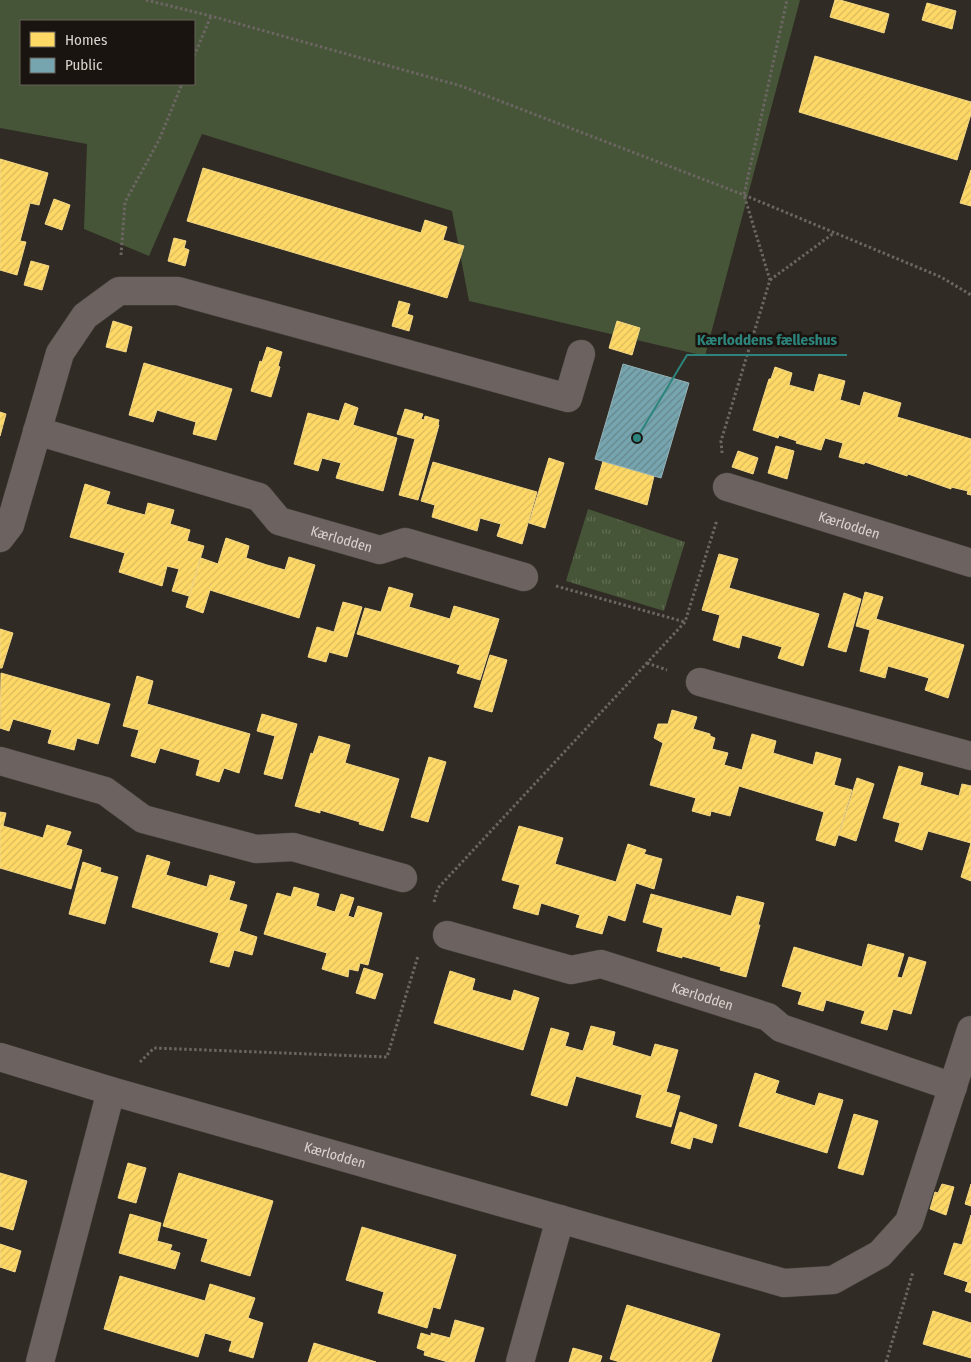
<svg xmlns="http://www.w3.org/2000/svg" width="971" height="1362" font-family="'Fira Sans Condensed',sans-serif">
<defs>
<pattern id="park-tufts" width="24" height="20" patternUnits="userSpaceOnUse" patternTransform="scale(1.25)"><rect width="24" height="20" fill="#465537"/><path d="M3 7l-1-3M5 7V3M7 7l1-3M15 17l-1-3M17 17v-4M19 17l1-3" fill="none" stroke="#606d53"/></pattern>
<pattern id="homes-hatch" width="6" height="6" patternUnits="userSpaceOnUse" patternTransform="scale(1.25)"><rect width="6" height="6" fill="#ffd966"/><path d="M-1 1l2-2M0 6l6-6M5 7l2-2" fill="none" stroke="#d9ba5e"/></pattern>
<pattern id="public-hatch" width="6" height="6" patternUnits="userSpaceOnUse" patternTransform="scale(1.25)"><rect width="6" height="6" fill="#76a5af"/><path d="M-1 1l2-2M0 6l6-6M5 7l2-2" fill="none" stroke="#66868d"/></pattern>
</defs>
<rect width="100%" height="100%" fill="#302b25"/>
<path fill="#465537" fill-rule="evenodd" d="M 0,0 L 800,0 L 705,356 L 469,301 L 452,211 L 202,134 L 149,256 L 84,229 L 87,144 L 0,128 ZM 21,21 L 194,21 L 194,84 L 21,84 Z"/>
<path fill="url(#park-tufts)" d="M 588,509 L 685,542 L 664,611 L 566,581 Z"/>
<g fill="url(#homes-hatch)" stroke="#f4d785">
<path d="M 835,0 L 840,0 L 889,14 L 884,33 L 830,17 Z"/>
<path d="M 927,3 L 956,11 L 952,29 L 922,20 Z"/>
<path d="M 815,56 L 971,102 L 971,114 L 957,160 L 799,112 Z"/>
<path d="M 0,159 L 48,173 L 39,205 L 30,203 L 20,241 L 26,242 L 17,275 L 0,270 Z"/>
<path d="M 203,168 L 421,233 L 425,220 L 447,227 L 443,240 L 464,246 L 447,298 L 187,221 Z"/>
<path d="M 971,170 L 971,206 L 960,203 Z"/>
<path d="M 54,199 L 70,205 L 62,230 L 45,224 Z"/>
<path d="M 174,238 L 186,241 L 184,248 L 189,250 L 185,266 L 168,261 Z"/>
<path d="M 31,261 L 49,266 L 42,290 L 24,285 Z"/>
<path d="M 399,301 L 410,304 L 407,314 L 413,316 L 409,331 L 392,326 Z"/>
<path d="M 113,321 L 132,327 L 126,352 L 106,347 Z"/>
<path d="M 617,321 L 640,328 L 632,355 L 609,348 Z"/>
<path d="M 267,347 L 282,352 L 278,366 L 280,367 L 271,397 L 251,391 L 260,361 L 262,362 Z"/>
<path d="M 144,363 L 232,389 L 216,440 L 193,434 L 196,422 L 176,416 L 157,410 L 153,422 L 129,415 Z"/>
<path d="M 775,367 L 792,373 L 789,385 L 814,392 L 819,374 L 845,381 L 840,400 L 860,406 L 864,392 L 901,403 L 897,417 L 971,439 L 971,495 L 967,494 L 968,491 L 951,487 L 951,489 L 908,474 L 907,476 L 865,462 L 864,464 L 839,457 L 843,443 L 825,438 L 821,450 L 796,443 L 797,441 L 779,435 L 778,438 L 753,430 L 769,379 L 771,379 Z"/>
<path d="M 345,403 L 358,408 L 353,425 L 397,438 L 383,491 L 336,478 L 341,463 L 322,458 L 318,471 L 294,464 L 308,413 L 339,421 Z"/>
<path d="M 405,409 L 423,414 L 421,419 L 424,420 L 425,416 L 439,420 L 438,425 L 439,425 L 418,500 L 399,495 L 415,439 L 397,434 Z"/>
<path d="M 0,412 L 6,414 L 0,436 Z"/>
<path d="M 776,446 L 794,451 L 787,479 L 768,473 Z"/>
<path d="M 738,451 L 758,458 L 753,474 L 732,467 Z"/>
<path d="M 549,458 L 564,463 L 545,528 L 529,523 Z"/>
<path d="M 603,461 L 654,476 L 647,505 L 595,489 Z"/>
<path d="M 433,462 L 537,492 L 522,544 L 497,536 L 501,524 L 480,518 L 477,531 L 432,517 L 435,505 L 421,501 Z"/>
<path d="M 85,484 L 110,492 L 106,504 L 126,510 L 145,515 L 148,503 L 174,510 L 170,524 L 190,530 L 187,541 L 204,546 L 189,596 L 172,591 L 179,569 L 167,566 L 162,586 L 119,572 L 125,553 L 70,537 Z"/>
<path d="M 226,538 L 249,546 L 246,558 L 267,565 L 285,570 L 289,557 L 315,565 L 299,618 L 210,590 L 203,613 L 186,607 L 201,558 L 218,564 Z"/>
<path d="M 719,554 L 738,559 L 729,588 L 819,614 L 803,666 L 778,658 L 782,647 L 742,635 L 739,648 L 713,640 L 720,615 L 702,610 Z"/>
<path d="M 389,587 L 413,594 L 409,607 L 450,619 L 454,606 L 499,619 L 480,680 L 457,673 L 460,665 L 357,634 L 365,608 L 381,612 Z"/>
<path d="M 865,592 L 883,597 L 876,619 L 964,645 L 948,698 L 925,690 L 929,678 L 888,666 L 885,678 L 860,671 L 870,630 L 856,626 Z"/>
<path d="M 844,593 L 861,599 L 846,652 L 828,647 Z"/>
<path d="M 343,602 L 362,607 L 347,657 L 329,652 L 326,662 L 308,657 L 317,627 L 334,632 Z"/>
<path d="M 0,629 L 13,633 L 2,668 L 0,668 Z"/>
<path d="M 490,655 L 507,660 L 492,712 L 474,707 Z"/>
<path d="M 1,673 L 110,704 L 98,744 L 77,738 L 74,750 L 48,743 L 52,730 L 13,719 L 9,731 L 0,728 Z"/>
<path d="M 137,676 L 153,681 L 147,704 L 250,734 L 239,773 L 224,768 L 219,782 L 196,775 L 200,760 L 160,748 L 155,763 L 131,756 L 139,730 L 123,726 Z"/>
<path d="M 672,710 L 697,717 L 693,729 L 710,734 L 710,736 L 715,738 L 712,749 L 728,753 L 724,765 L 742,770 L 752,734 L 776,741 L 773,753 L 813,765 L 816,752 L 841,759 L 834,785 L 852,790 L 835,846 L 816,840 L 824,812 L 739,786 L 730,816 L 711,811 L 710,816 L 692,811 L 696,798 L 650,785 L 663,743 L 654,738 L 658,724 L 668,724 Z"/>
<path d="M 262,714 L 297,724 L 282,779 L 264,774 L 275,736 L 257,731 Z"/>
<path d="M 319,736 L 350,745 L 345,763 L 399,779 L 383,831 L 359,824 L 360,822 L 320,810 L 320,813 L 295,806 L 311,753 L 313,754 Z"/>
<path d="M 429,757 L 446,762 L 428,822 L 411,817 Z"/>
<path d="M 899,766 L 923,773 L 920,785 L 959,796 L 962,784 L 971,786 L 971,881 L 961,877 L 971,843 L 928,831 L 922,850 L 895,841 L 900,823 L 883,818 Z"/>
<path d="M 857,778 L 874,784 L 856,841 L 839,835 Z"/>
<path d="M 0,812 L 6,813 L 3,826 L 43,838 L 47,825 L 71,832 L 66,845 L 82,850 L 71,889 L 0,868 Z"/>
<path d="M 519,826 L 563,838 L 555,864 L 616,882 L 628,844 L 646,850 L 644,854 L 662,859 L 654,889 L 636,883 L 625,921 L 608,915 L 602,934 L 576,927 L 580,915 L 541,903 L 538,915 L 513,908 L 520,885 L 502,880 Z"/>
<path d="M 147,855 L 170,862 L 166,875 L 207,887 L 210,875 L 235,882 L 229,900 L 247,905 L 239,931 L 257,937 L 252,955 L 234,950 L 229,967 L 210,962 L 219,933 L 132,907 Z"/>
<path d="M 83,862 L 101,868 L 100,872 L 118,877 L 105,924 L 69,914 Z"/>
<path d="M 294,887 L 319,894 L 316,906 L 335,912 L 341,894 L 354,898 L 348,916 L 354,918 L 358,906 L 382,913 L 368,965 L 360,963 L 358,971 L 349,969 L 348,977 L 322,969 L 327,953 L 264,934 L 277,893 L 291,897 Z"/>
<path d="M 651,894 L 731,916 L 737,896 L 764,903 L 758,925 L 760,925 L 746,977 L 720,970 L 721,967 L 682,956 L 682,958 L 657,951 L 663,928 L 643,922 Z"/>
<path d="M 868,944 L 904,954 L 897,977 L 902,978 L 909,957 L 926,962 L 911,1014 L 893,1009 L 887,1030 L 861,1023 L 865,1011 L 826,1000 L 823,1011 L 798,1004 L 802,992 L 782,986 L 794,947 L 862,967 Z"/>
<path d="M 364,968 L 383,974 L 375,999 L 356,993 Z"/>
<path d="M 450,971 L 475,979 L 472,990 L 511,1001 L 514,990 L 539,998 L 523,1050 L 434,1023 Z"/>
<path d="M 591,1026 L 615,1032 L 612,1045 L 651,1057 L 655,1044 L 678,1050 L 666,1092 L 680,1096 L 671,1127 L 636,1117 L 642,1095 L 576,1076 L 567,1106 L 531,1095 L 551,1028 L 569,1033 L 565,1046 L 583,1051 Z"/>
<path d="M 755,1073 L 779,1081 L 775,1093 L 815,1106 L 819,1093 L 843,1100 L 827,1153 L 739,1126 Z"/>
<path d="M 680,1112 L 717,1125 L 712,1143 L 693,1137 L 690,1149 L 671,1143 Z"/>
<path d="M 854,1114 L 878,1121 L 863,1175 L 838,1168 Z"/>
<path d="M 128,1163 L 146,1168 L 136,1203 L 118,1198 Z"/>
<path d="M 0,1173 L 27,1181 L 13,1230 L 0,1226 Z"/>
<path d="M 179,1173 L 273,1201 L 250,1276 L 201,1261 L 208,1239 L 163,1226 Z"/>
<path d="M 942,1184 L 954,1187 L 946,1215 L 930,1209 L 935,1192 L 938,1193 Z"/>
<path d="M 971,1184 L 971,1206 L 965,1204 Z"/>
<path d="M 130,1214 L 161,1223 L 157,1241 L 172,1245 L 170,1250 L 180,1253 L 175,1269 L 119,1253 Z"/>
<path d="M 971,1215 L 971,1293 L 965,1291 L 968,1282 L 944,1274 L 954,1243 L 962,1245 Z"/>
<path d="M 362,1227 L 456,1255 L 440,1309 L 433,1307 L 427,1328 L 378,1313 L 384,1292 L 346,1280 Z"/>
<path d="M 0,1244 L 21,1251 L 15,1272 L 0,1267 Z"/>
<path d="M 120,1276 L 205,1301 L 210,1284 L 255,1298 L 248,1318 L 263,1323 L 253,1358 L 229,1351 L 232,1341 L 205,1333 L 198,1357 L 104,1329 Z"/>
<path d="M 627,1305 L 720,1334 L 711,1362 L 620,1362 L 610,1359 Z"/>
<path d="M 933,1311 L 971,1323 L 971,1358 L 923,1344 Z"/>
<path d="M 455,1320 L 484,1328 L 474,1362 L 448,1362 L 424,1355 L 425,1351 L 417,1348 L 421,1333 L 431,1336 L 431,1333 L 450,1338 Z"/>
<path d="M 314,1343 L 376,1362 L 308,1362 Z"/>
<path d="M 573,1348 L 602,1356 L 600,1362 L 569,1362 Z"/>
</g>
<path fill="url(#public-hatch)" stroke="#94b3b8" d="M 623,364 L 689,383 L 661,478 L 595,459 Z"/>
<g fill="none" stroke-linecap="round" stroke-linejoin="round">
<g stroke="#4a4641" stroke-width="29">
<g id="street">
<path id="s1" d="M 37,431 L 259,497 L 279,521 L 380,550 L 405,542 L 524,577"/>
<path id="s2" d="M 727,487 L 971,563"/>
<path d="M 0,538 L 10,525 L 60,353 L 85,316 L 119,291 L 178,291 L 568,398 L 581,354"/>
<path d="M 700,682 L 971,756"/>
<path d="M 0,761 L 105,791 L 143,819 L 256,849 L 293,847 L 403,878"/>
<path id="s3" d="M 447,935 L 571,970 L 601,964 L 768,1017 L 781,1028 L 953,1087"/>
<path id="s4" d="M 0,1057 L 111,1091 L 784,1283 L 833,1280 L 880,1254 L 909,1222 L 971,1030"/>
<path d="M 40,1362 L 111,1091"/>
<path d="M 520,1362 L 560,1219"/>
</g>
</g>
<g stroke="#6c6663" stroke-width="3" stroke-dasharray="2.5 2.5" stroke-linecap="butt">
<path d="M 146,0 L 211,16 L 461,86 L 744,195 L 941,277 L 971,295"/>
<path d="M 194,56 L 211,16"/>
<path d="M 121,255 L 125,202 L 159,140 L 182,84"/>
<path d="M 770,280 L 834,233"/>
<path d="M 722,453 L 721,441 L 770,280 L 744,195 L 787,0"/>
<path d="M 556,586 L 685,622"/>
<path d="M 647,663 L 667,670"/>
<path d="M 434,902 L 438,888 L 685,622 L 717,520"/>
<path d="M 140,1062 L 154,1048 L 387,1057 L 418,956"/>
<path d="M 886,1362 L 913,1272"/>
</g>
<use href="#street" stroke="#6c6361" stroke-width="28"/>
</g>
<g text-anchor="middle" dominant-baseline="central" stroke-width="5" stroke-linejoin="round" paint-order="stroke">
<g font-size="14" fill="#dad3cd" stroke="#19140f">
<text stroke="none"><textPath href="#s2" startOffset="128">Kærlodden</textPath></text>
<text stroke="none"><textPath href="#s1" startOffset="328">Kærlodden</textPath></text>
<text stroke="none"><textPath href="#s3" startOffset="266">Kærlodden</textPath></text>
<text stroke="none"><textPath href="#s4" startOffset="349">Kærlodden</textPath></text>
</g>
</g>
<path fill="none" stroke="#2d847c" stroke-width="2" d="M637 438L687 355H847"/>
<circle fill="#2d847c" stroke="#19140f" stroke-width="2" cx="637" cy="438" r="5"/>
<g font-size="15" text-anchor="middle" font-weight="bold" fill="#2d847c" stroke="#19140f" stroke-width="5" stroke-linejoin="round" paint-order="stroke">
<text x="767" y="345">Kærloddens fælleshus</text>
</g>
<rect x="20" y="20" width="175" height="65" fill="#19140f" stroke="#66605b"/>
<rect x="30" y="32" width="25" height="15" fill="#ffd966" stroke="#66605b"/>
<text x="65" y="45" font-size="15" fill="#dad3cd">Homes</text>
<rect x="30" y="58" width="25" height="15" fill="#76a5af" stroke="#66605b"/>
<text x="65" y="70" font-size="15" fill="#dad3cd">Public</text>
</svg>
